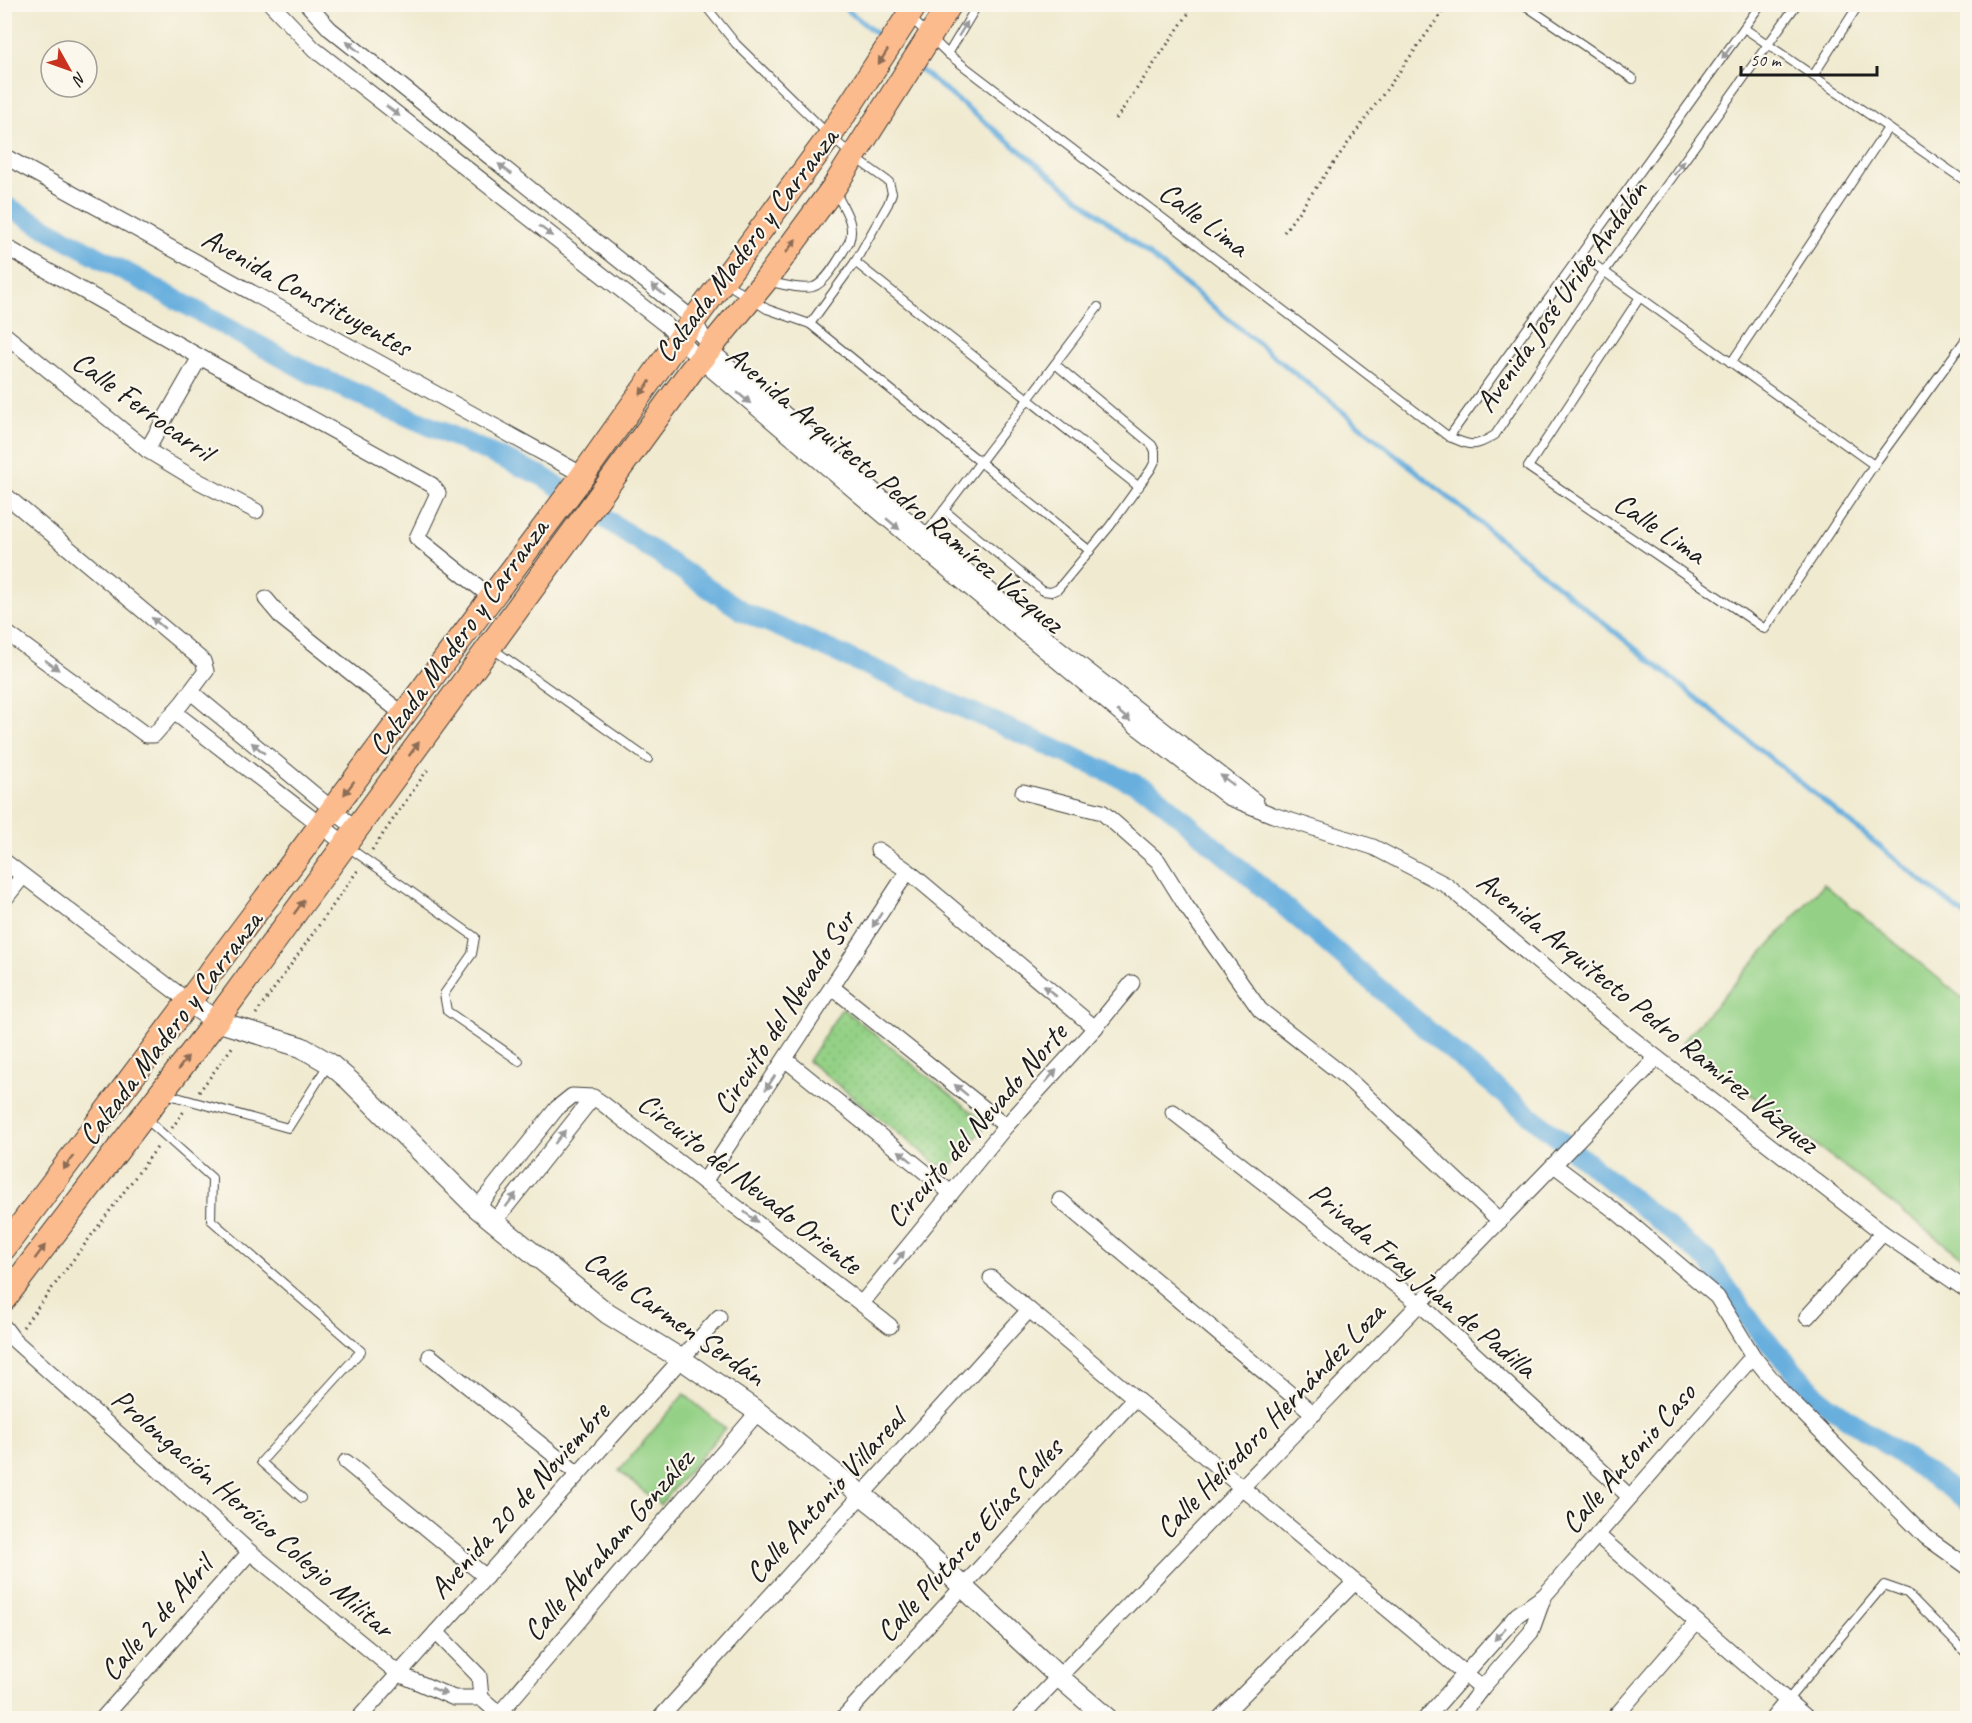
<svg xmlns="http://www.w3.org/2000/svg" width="1972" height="1723" font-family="Caveat,sans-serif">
<defs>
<pattern id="park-dots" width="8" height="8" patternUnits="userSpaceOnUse" patternTransform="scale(1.5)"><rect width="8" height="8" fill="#94d186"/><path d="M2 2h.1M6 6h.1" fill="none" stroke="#7fb373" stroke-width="1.8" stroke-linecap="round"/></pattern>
</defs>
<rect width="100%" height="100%" fill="#fbf7ec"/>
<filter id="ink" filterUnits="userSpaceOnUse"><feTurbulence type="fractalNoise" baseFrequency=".0167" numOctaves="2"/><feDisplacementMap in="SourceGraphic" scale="12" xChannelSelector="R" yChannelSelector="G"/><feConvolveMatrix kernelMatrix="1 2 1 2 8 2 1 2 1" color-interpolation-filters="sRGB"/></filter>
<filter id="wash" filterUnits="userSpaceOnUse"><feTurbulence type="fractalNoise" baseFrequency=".008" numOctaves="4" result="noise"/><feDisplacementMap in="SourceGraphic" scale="24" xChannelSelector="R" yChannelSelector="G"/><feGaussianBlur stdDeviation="1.35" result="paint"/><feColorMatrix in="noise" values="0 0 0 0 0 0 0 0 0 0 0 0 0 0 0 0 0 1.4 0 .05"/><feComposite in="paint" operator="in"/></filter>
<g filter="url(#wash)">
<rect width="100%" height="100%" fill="#f0ead0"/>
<g fill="#94d186" stroke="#587651" stroke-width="1.5">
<path d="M 1824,884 L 1967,1002 L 1967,1261 L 1682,1042 Z"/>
<path d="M 684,1394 L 725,1428 L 660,1505 L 619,1471 Z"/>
</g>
<path fill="url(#park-dots)" stroke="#587651" stroke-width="1.5" d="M 842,1008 L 987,1124 L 947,1172 L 808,1061 Z"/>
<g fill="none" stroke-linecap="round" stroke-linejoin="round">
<g stroke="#67afde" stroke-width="5">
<path d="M 840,4 L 885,41"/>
<path d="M 918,68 L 1968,918"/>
</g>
<path stroke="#67afde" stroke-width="20" d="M 4,205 L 310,373 L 542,476 L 744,612 L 1149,790 L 1460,1058 L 1707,1260 L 1759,1332 L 1821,1400 L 1968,1501"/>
</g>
</g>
<g filter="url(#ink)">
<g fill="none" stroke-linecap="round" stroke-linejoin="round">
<g stroke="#3c3b37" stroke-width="10">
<g id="service">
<path d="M 704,4 L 736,44 L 830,136 L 854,157 L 889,182 L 892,193 L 888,204 L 855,262 L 810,324"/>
<path d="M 1523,4 L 1633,79"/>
<path d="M 912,19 L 948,54 L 1449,437 C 1472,446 1474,448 1495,435 L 1604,272 L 1797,4"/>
<path d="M 1744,28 L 1968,183"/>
<path d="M 948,54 L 978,4"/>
<path d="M 1813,76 L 1859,4"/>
<path d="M 1581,255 L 1874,465"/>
<path d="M 855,262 L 1139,487"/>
<path d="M 770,282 C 782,284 801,290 813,287 C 827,283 842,253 849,242 C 856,224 844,209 836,193"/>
<path d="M 726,283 L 767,309 L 810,324 L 1090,551"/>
<path d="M 1640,297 L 1528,467 L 1765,629 L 1874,465 L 1968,336"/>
<path d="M 1731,363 L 1888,128"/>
<path d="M 1449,437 L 1761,4"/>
<path d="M 944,510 L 1043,591 L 1051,592 L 1058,589 L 1110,526 L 1151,469 L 1155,461 L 1155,451 L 1152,445 L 1055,364"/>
<path d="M 925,535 L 1098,307"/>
<path d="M 493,649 L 648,759"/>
<path d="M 348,847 L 475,937 L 472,954 L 444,994 L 447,1011 L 519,1061"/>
<path d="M 166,1094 L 288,1128 L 328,1065"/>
<path d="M 144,1117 L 212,1178 L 211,1220 L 361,1351 L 261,1462 L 302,1498"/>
<path d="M 1787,1701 L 1884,1585 L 1907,1593 L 1968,1655"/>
</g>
</g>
<g stroke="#3c3b37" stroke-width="17">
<g id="minor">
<path d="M 271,4 L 314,49 L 666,325 L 700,360 L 917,544 L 1133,724 L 1228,797 L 1273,815 L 1373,847 L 1446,885 L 1587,1003 L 1657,1058 L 1883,1233 L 1968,1291"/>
<path d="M 307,4 L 330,29 L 694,320 L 709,349 L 1037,631 L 1256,802"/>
<path d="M 4,156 L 583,475"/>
<path d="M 4,246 L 200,357 L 432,485 L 438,493 L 417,538 L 491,597"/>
<path d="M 4,334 L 147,450 L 200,482 L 256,511"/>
<path d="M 147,450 L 200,357"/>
<path d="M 4,494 L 203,661 L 206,671 L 182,703 L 154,735 L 146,735 L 4,631"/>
<path d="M 266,599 L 282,618 L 404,715"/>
<path d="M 191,692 L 356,829"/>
<path d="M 174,712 L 345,844"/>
<path d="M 1023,792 L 1102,812 L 1158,861 L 1186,906 L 1260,1010 L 1347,1078 L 1500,1221"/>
<path d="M 878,850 L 908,871 L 1095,1028"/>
<path d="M 4,861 L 189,1002"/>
<path d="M 4,900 L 23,876"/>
<path d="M 833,988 L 1006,1126"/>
<path d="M 786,1060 L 951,1193"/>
<path d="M 1173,1112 L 1420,1304 L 1630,1497"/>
<path d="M 1554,1165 L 1618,1213 L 1717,1297 L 1753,1356 L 1782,1392 L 1926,1537 L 1968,1567"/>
<path d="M 704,1182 L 908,871"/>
<path d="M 1060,1200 L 1314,1414"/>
<path d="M 477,1208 L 557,1108 L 572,1096 L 593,1097 L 602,1103 L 890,1326"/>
<path d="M 494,1222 L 593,1097"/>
<path d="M 991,1278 L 1482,1688"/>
<path d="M 862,1303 L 1006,1126 L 1095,1028 L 1132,983"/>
<path d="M 1807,1317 L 1883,1233"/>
<path d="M 4,1327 L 14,1340 L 250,1552 L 399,1674 L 454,1698 L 481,1698 L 504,1718"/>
<path d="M 430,1356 L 578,1474"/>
<path d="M 346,1462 L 486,1577"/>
<path d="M 1597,1535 L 1807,1718"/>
<path d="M 436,1632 L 479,1676 L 481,1698"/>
<path d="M 499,1714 L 758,1412"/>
<path d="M 103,1718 L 250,1552"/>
<path d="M 359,1718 L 719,1317"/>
<path d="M 660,1718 L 1029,1310"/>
<path d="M 843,1718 L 1135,1398"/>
<path d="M 1019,1718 L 1657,1058"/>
<path d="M 1220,1718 L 1355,1582"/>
<path d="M 1426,1718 L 1517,1615 L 1544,1596 L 1753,1356"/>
<path d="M 1459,1718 L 1482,1688 L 1531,1632 L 1544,1596"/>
<path d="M 1614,1718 L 1697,1622"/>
<path d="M 1773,1718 L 1787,1701"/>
</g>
</g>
<g stroke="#3c3b37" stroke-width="22">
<path id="tertiary" d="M 189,1002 L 216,1021 L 301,1047 L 329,1063 L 350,1081 L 477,1208 L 608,1314 L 681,1359 L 758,1412 L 883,1512 L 1059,1677 L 1107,1718"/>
</g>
<g stroke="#3c3b37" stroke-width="26">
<g id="primary">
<path d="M 4,1248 L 578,482 L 668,355 L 830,136 L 916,4"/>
<path d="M 4,1299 L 216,1021 L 691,371 L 765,281 L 834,187 L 950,4"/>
</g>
</g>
<g stroke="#3c3b37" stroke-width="3" stroke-dasharray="1.5 4.5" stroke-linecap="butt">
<path d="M 1116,119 L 1195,4"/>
<path d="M 1284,232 L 1448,4"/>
<path d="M 372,850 L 428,769"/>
<path d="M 256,1014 L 358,870"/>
<path d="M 199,1092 L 233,1046"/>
<path d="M 172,1128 L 184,1111"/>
<path d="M 23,1327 L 159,1145"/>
</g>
<use href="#service" stroke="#fff" stroke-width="8"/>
<use href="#minor" stroke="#fff" stroke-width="15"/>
<use href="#tertiary" stroke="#fff" stroke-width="20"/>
<use href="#primary" stroke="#fbbb8d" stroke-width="24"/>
</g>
<defs><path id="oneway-solid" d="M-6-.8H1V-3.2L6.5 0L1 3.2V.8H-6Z" transform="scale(1.5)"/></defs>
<g fill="#999">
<use href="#oneway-solid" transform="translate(963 29) rotate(-58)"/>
<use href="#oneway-solid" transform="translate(353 47) rotate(-141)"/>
<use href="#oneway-solid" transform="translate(1727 52) rotate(126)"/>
<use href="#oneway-solid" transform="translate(393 111) rotate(38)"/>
<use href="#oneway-solid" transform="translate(1679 168) rotate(-54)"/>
<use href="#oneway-solid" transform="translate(505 169) rotate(-142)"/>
<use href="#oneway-solid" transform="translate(546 231) rotate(38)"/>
<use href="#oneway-solid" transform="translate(658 290) rotate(-142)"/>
<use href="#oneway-solid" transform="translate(744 398) rotate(40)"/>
<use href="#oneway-solid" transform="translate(893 524) rotate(40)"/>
<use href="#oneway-solid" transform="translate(158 623) rotate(-140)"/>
<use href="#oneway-solid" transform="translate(52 665) rotate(36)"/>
<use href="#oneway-solid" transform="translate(1124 716) rotate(40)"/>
<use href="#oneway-solid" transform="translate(258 748) rotate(-140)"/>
<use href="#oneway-solid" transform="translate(1227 780) rotate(-143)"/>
<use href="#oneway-solid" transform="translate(877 920) rotate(123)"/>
<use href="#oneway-solid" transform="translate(1050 991) rotate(-140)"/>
<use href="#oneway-solid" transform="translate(1051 1076) rotate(-48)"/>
<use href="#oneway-solid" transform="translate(770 1083) rotate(124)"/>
<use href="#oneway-solid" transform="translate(961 1090) rotate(-141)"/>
<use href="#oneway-solid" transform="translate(560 1137) rotate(-52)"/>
<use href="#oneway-solid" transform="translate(905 1156) rotate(-141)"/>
<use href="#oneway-solid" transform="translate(511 1200) rotate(-53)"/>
<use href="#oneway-solid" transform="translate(751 1217) rotate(38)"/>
<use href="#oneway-solid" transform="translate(899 1258) rotate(-51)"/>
<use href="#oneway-solid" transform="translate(1500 1634) rotate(132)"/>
<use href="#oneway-solid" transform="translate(439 1691) rotate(24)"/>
</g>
<g fill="#8c6c54">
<use href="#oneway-solid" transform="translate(883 57) rotate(123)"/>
<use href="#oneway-solid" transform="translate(791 246) rotate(-54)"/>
<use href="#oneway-solid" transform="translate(645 388) rotate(126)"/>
<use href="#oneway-solid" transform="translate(414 749) rotate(-54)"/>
<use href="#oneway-solid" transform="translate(349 788) rotate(127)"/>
<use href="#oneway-solid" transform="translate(299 907) rotate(-54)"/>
<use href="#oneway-solid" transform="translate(183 1063) rotate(-53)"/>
<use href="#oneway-solid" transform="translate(68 1163) rotate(127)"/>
<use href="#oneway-solid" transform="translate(40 1252) rotate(-53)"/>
</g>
</g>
<g text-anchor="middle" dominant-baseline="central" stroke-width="4.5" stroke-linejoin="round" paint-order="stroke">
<g font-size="30" fill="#1c1c1c" stroke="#fbf7ec">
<text transform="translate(1204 219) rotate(37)">Calle Lima</text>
<text transform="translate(746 245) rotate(-53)">Calzada Madero y Carranza</text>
<text transform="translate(307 292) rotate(29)">Avenida Constituyentes</text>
<text transform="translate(1561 296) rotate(-55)">Avenida José Uribe Andalón</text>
<text transform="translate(143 406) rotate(36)">Calle Ferrocarril</text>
<text transform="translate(895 489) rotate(40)">Avenida Arquitecto Pedro Ramírez Vázquez</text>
<text transform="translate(1660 528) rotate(34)">Calle Lima</text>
<text transform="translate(458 637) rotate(-54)">Calzada Madero y Carranza</text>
<text transform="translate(784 1012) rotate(-57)">Circuito del Nevado Sur</text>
<text transform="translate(1648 1012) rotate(39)">Avenida Arquitecto Pedro Ramírez Vázquez</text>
<text transform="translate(170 1028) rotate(-53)">Calzada Madero y Carranza</text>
<text transform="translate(976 1125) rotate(-49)">Circuito del Nevado Norte</text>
<text transform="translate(750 1183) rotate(38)">Circuito del Nevado Oriente</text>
<text transform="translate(1423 1280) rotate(40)">Privada Fray Juan de Padilla</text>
<text transform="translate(675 1318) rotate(35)">Calle Carmen Serdán</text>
<text transform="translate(1270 1420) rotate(-46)">Calle Heliodoro Hernández Loza</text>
<text transform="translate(1628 1458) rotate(-49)">Calle Antonio Caso</text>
<text transform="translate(825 1496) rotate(-48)">Calle Antonio Villareal</text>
<text transform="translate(519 1500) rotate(-48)">Avenida 20 de Noviembre</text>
<text transform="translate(253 1513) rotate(41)">Prolongación Heróico Colegio Militar</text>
<text transform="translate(969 1540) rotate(-48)">Calle Plutarco Elías Calles</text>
<text transform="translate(608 1545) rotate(-49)">Calle Abraham González</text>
<text transform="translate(156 1618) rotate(-49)">Calle 2 de Abril</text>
</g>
</g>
<rect width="1972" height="1723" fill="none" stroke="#fbf7ec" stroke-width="24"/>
<g transform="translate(69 69) rotate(130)"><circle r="28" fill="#fbf7ec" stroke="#a29f99" stroke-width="1.5"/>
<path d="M0-4.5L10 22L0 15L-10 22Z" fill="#c8321e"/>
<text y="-9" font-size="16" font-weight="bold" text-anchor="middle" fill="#1c1c1c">N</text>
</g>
<path d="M1741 66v9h136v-9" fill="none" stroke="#1c1c1c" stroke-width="3"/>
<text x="1750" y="66" font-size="18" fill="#1c1c1c" stroke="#fbf7ec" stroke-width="4.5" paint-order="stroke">50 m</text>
</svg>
